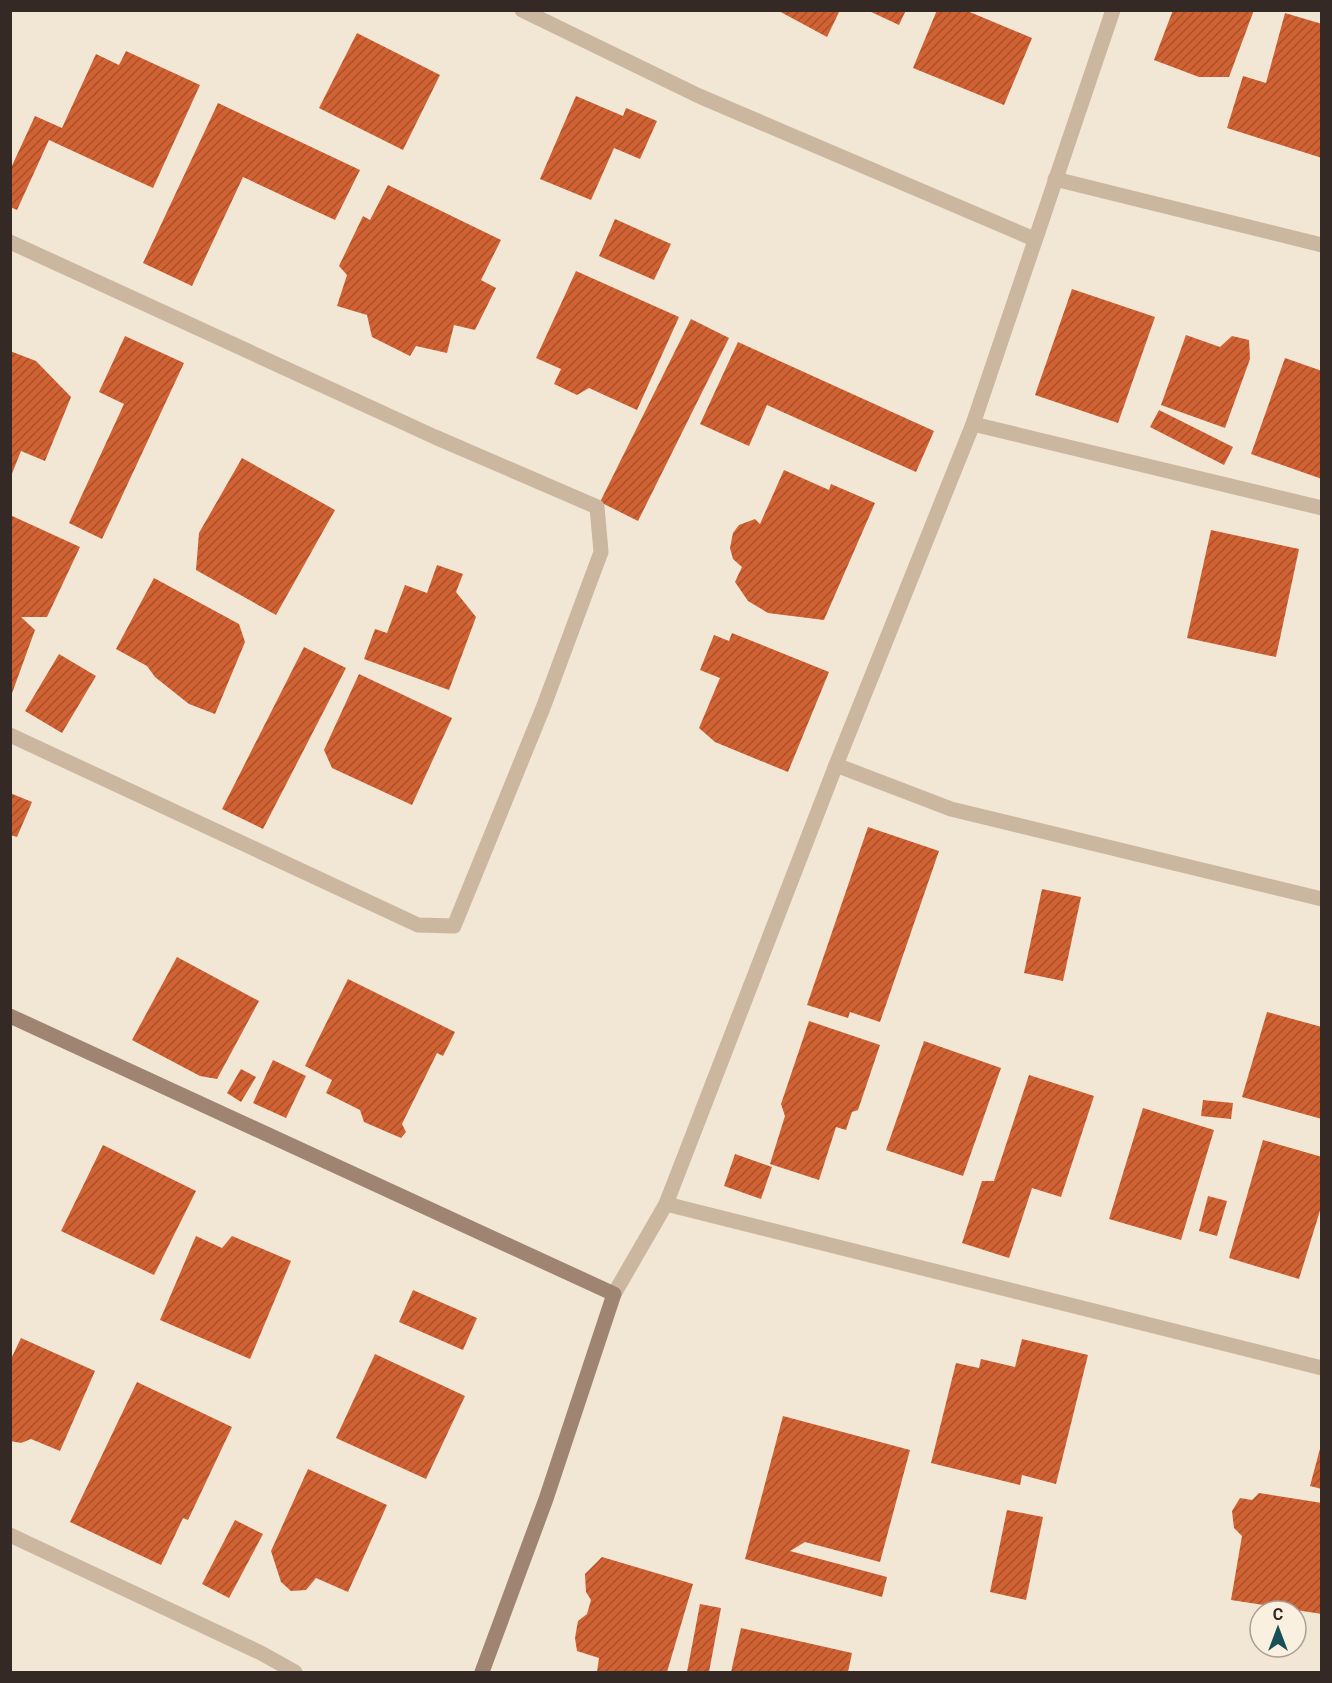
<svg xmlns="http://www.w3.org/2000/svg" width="1332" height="1683" font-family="Roboto,sans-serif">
<defs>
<pattern id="building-hatch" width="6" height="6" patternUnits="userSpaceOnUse" patternTransform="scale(1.5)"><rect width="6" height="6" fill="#d06234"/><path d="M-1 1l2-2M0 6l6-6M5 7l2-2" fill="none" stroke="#aa512c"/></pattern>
</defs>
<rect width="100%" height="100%" fill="#f2e6d4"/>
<g fill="url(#building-hatch)">
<path d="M 777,10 L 840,10 L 827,37 Z"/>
<path d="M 867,10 L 906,10 L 899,25 Z"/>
<path d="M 937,10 L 965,10 L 1032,38 L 1004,105 L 913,68 Z"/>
<path d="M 1173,10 L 1254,10 L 1229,77 L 1199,77 L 1154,60 Z"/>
<path d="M 1285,13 L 1322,24 L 1322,158 L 1227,128 L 1243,76 L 1266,83 Z"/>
<path d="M 357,33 L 440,75 L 403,150 L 319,108 Z"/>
<path d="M 126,51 L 200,85 L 153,188 L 49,140 L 17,210 L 10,207 L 10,170 L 35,116 L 62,128 L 96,54 L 119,65 Z"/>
<path d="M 576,96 L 623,116 L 626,108 L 657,121 L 640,159 L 614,148 L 591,200 L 540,179 Z"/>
<path d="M 218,103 L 360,170 L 335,220 L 243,177 L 192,286 L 143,263 Z"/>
<path d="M 388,185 L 501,240 L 481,280 L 496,288 L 475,330 L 454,325 L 447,353 L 416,346 L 410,356 L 372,337 L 367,315 L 337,306 L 347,275 L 339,266 L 363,216 L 370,220 Z"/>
<path d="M 615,219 L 671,244 L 654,280 L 599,256 Z"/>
<path d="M 576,271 L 679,317 L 637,410 L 589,388 L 577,395 L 554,384 L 561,369 L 536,358 Z"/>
<path d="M 1072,289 L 1155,317 L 1118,423 L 1035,395 Z"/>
<path d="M 691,319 L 729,338 L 638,521 L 600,502 Z"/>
<path d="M 1186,335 L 1220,347 L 1232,336 L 1249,340 L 1250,359 L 1225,428 L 1161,405 Z"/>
<path d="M 125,336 L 184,363 L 102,539 L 69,523 L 124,404 L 99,392 Z"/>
<path d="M 738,342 L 934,431 L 916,472 L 767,405 L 749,446 L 700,424 Z"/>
<path d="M 10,351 L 36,361 L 71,397 L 45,461 L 21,451 L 11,476 Z"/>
<path d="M 1285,358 L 1322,371 L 1322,479 L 1251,454 Z"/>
<path d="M 1159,410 L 1233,447 L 1224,465 L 1150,427 Z"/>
<path d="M 242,458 L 335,510 L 276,615 L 196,570 L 199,533 Z"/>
<path d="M 784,470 L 829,490 L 831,484 L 875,503 L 824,620 L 768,613 L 748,601 L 735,582 L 742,567 L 733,559 L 730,548 L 733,533 L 739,525 L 755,519 L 760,524 Z"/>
<path d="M 10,515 L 80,547 L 47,617 L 21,617 L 35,630 L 11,696 Z"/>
<path d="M 1211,530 L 1299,549 L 1276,657 L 1187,638 Z"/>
<path d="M 437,565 L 463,574 L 456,592 L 476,617 L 449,690 L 364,659 L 375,629 L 387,633 L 405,585 L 427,593 Z"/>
<path d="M 154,578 L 239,624 L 245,642 L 215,714 L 189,704 L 155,677 L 147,666 L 116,649 Z"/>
<path d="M 732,633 L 829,672 L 788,772 L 715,742 L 699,728 L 720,678 L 700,670 L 714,635 L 729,641 Z"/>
<path d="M 304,647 L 346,668 L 263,829 L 222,809 Z"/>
<path d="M 59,654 L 96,676 L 62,733 L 25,711 Z"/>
<path d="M 359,674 L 452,718 L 412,805 L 332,768 L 324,750 Z"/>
<path d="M 10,793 L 32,802 L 17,837 L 10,835 Z"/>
<path d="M 868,827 L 939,851 L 880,1022 L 850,1012 L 848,1018 L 807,1005 Z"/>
<path d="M 1042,889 L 1081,897 L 1063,981 L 1024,973 Z"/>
<path d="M 177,957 L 259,1001 L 217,1079 L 200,1076 L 132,1040 Z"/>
<path d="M 348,979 L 455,1032 L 443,1056 L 437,1053 L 402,1124 L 406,1132 L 401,1138 L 364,1122 L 360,1110 L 326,1093 L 332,1080 L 305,1066 Z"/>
<path d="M 1267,1012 L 1322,1027 L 1322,1119 L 1242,1097 Z"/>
<path d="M 809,1021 L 880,1045 L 858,1110 L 852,1112 L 846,1130 L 836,1127 L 819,1180 L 770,1164 L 785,1116 L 781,1104 Z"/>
<path d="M 924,1041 L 1001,1068 L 963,1176 L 886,1150 Z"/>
<path d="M 273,1060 L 306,1076 L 286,1118 L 253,1103 Z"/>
<path d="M 241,1069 L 256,1077 L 241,1102 L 227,1093 Z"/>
<path d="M 1029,1075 L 1094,1096 L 1061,1197 L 1032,1188 L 1009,1258 L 962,1243 L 982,1181 L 994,1181 Z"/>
<path d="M 1203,1100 L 1233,1103 L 1231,1119 L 1201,1116 Z"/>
<path d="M 1143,1108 L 1214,1130 L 1181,1240 L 1109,1219 Z"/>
<path d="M 1263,1140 L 1322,1157 L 1322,1204 L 1299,1279 L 1229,1258 Z"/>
<path d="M 103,1145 L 196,1191 L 154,1275 L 61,1231 Z"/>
<path d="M 735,1154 L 772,1167 L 761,1199 L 724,1186 Z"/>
<path d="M 1208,1196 L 1227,1201 L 1217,1236 L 1199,1231 Z"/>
<path d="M 196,1236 L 222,1248 L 232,1236 L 291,1261 L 250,1359 L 160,1320 Z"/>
<path d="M 413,1290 L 477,1318 L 463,1350 L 399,1322 Z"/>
<path d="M 21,1338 L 95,1371 L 60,1451 L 31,1439 L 21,1443 L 10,1441 L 10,1361 Z"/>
<path d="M 1022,1339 L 1088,1355 L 1056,1484 L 1022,1475 L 1020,1485 L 931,1463 L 956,1363 L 979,1368 L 981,1359 L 1015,1367 Z"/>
<path d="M 375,1354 L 465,1396 L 426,1479 L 336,1438 Z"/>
<path d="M 137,1382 L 232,1427 L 188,1520 L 183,1518 L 161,1565 L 70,1522 Z"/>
<path d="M 783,1416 L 910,1450 L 880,1562 L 805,1542 L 790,1551 L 887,1577 L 882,1597 L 745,1559 Z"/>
<path d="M 1321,1445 L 1322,1445 L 1322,1489 L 1310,1486 Z"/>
<path d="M 308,1469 L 387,1505 L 348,1592 L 316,1578 L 306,1590 L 291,1591 L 281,1582 L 271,1551 Z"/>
<path d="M 1259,1493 L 1322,1503 L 1322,1614 L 1231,1600 L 1242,1536 L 1234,1528 L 1232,1511 L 1240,1498 L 1252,1500 Z"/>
<path d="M 1007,1510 L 1043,1517 L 1026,1600 L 990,1592 Z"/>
<path d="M 235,1520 L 263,1534 L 229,1598 L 202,1584 Z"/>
<path d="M 602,1557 L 693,1584 L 667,1672 L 597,1672 L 599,1658 L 577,1651 L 575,1638 L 578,1621 L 587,1614 L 591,1600 L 586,1592 L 585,1574 Z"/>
<path d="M 700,1604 L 721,1608 L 709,1672 L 687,1672 Z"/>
<path d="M 741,1628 L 852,1653 L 848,1672 L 731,1672 Z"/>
</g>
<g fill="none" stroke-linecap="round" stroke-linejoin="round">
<g stroke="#cbb6a0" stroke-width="15">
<path d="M 522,10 L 699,96 L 1034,239"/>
<path d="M 1055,179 L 1322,245"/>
<path d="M 10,242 L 435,437 L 597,507 L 601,552 L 543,708 L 454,926 L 418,925 L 10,735"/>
<path d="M 973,424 L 1322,508"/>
<path d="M 836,765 L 951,809 L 1322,899"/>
<path d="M 666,1204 L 1322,1368"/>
<path d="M 614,1294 L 666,1204 L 836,765 L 973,424 L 1113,10"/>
<path d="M 10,1535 L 261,1653 L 295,1672"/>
</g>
<path stroke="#9e8471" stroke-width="15" d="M 10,1016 L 614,1294 L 546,1499 L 482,1672"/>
</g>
<rect width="1332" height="1683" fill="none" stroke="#342924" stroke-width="24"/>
<g transform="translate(1278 1629)"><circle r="28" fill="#faf0e0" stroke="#aba095" stroke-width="1.5"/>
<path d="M0-4.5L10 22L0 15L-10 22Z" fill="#165058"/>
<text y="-9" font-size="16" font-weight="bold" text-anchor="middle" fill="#342924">С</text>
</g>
</svg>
